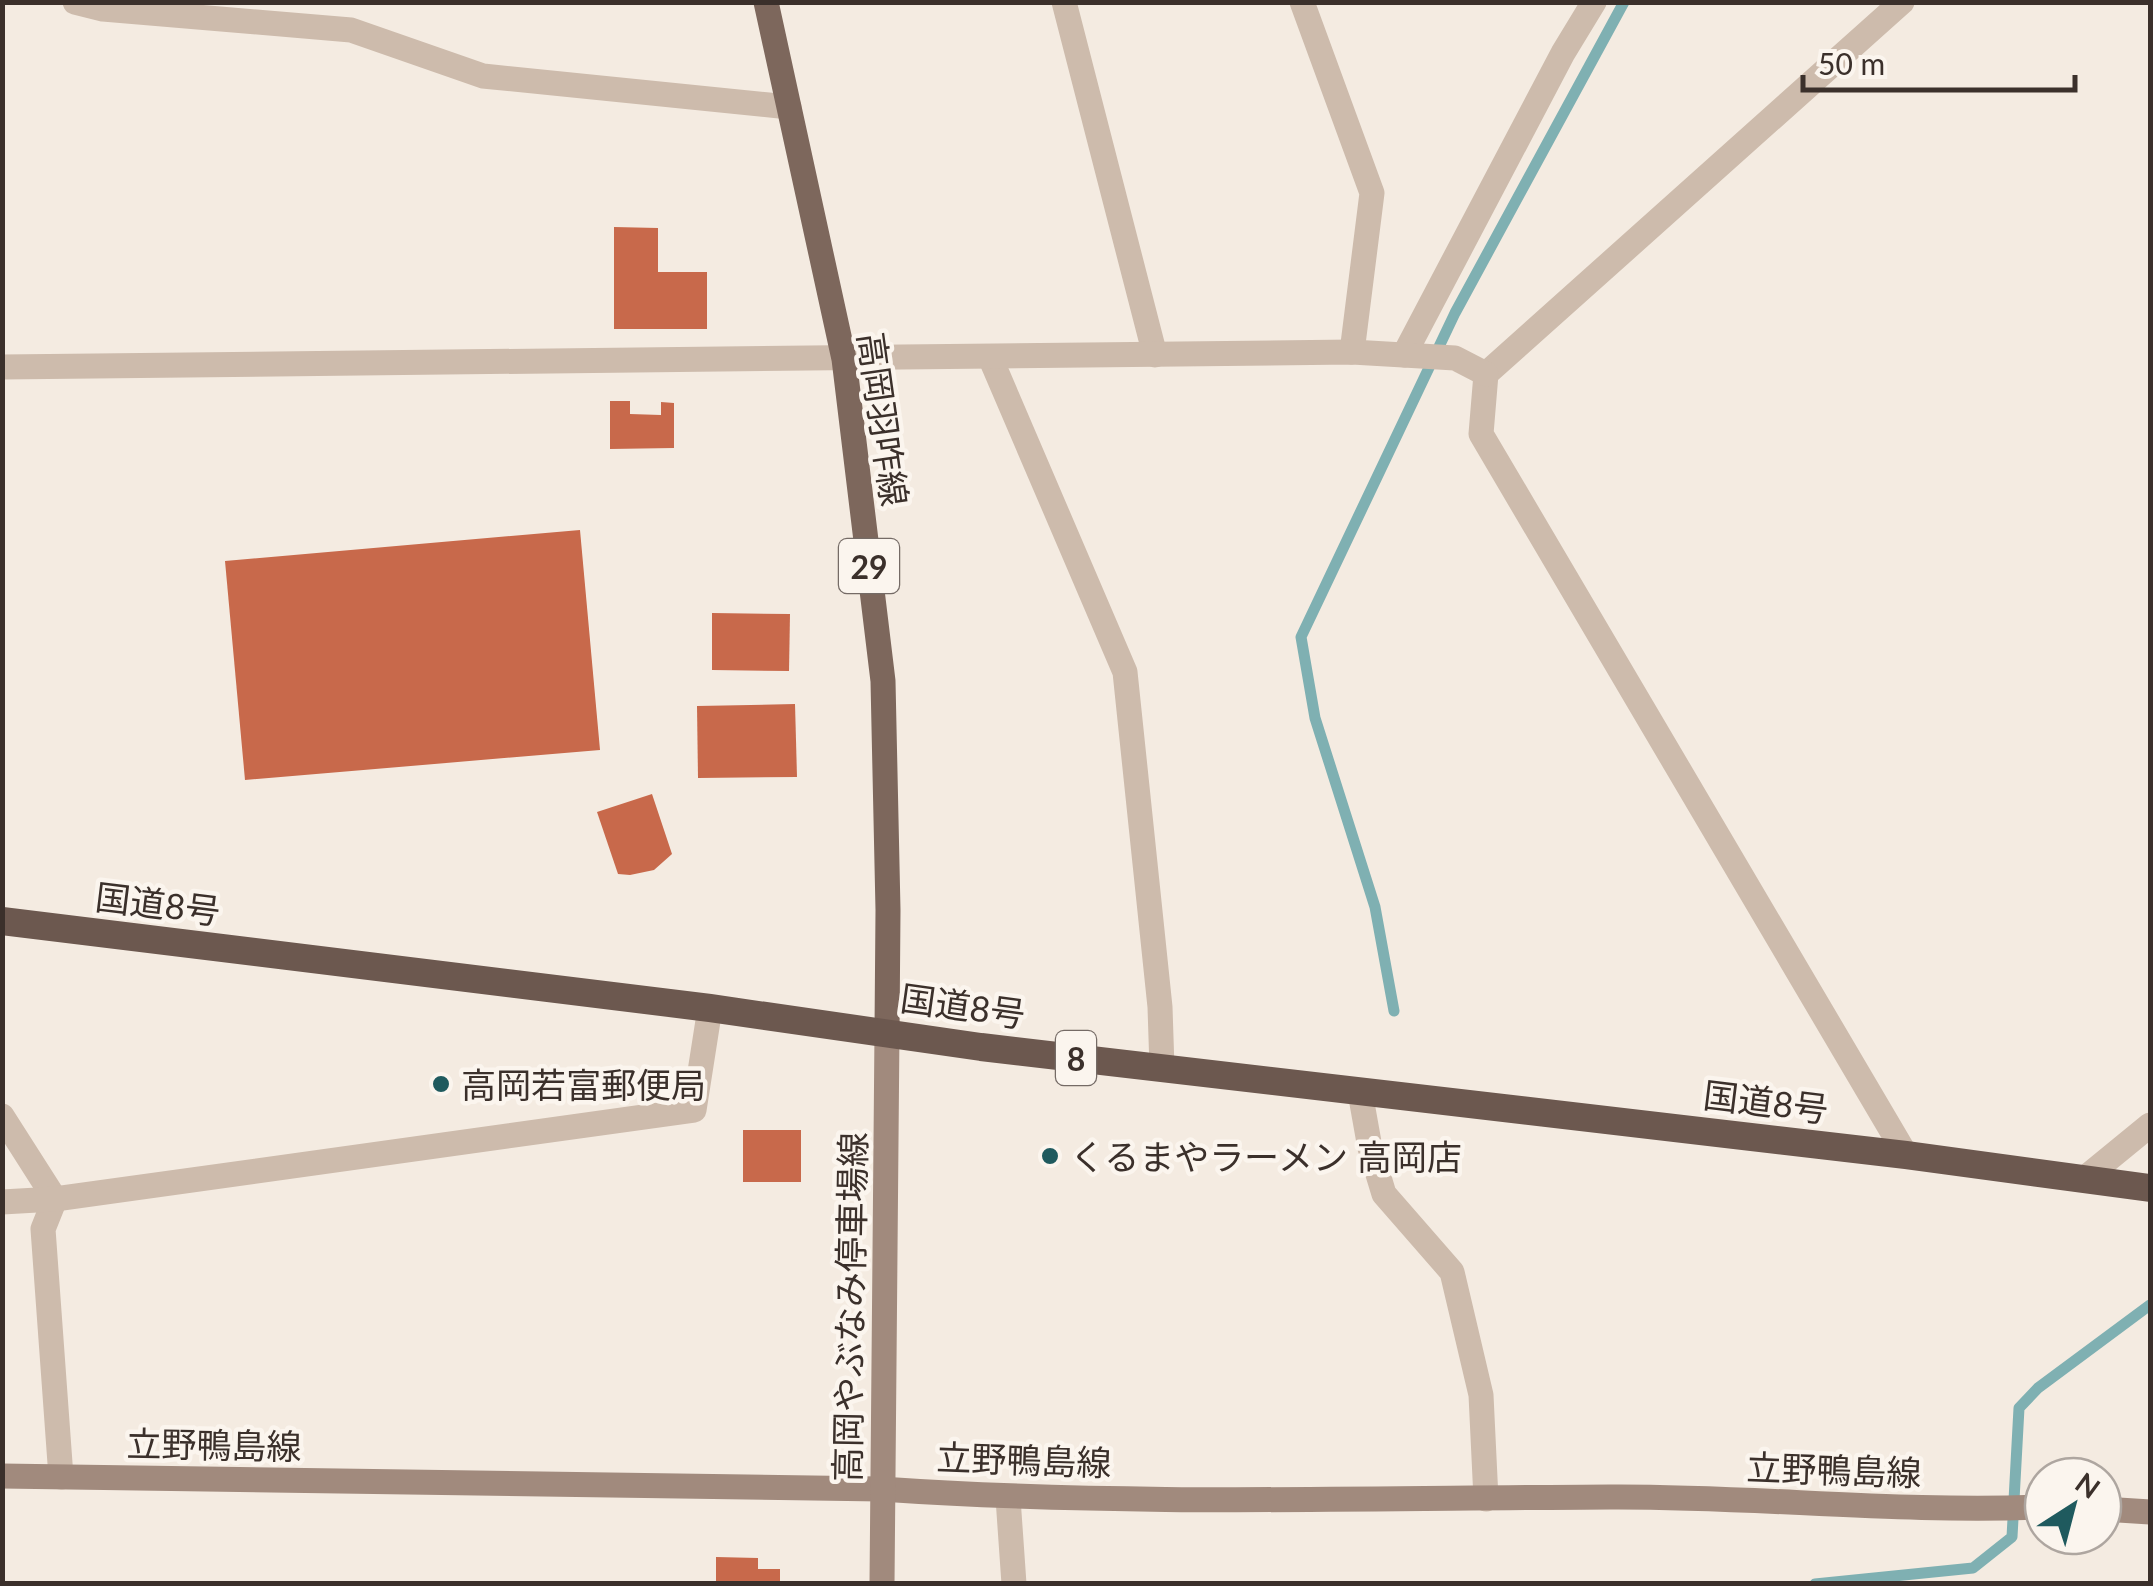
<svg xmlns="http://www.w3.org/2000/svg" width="2153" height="1586" font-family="Lato,'Noto Sans JP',sans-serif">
<rect width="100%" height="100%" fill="#f4ebe1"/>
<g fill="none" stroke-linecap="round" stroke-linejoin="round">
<g stroke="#7fb0b2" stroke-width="11">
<path d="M 1394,1011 L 1375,907 L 1315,718 L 1301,637 L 1455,313 L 1624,2"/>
<path d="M 1815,1584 L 1973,1568 L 2012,1537 L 2019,1408 L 2038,1388 L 2150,1305"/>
</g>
</g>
<g fill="#c8694b">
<path d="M 614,227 L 658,228 L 658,272 L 707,272 L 707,329 L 614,329 Z"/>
<path d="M 610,401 L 630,401 L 630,414 L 661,415 L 661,402 L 674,403 L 674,448 L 610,449 Z"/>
<path d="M 580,530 L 600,750 L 245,780 L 225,561 Z"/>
<path d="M 712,613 L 790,614 L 789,671 L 712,670 Z"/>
<path d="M 795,704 L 797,777 L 698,778 L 697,706 Z"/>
<path d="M 652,794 L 672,854 L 654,870 L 630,875 L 618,874 L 597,812 Z"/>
<rect x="743" y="1130" width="58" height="52"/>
<path d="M 716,1557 L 758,1558 L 758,1569 L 780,1569 L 780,1584 L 716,1584 Z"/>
</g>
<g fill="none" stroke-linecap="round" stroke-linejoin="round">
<g stroke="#cdbbac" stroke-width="25">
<path d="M 75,2 L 103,9 L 351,30 L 483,76 L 789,107"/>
<path d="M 1064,2 L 1155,355"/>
<path d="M 1302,2 L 1372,193 L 1352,352"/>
<path d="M 1902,2 L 1486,374 L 1481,434 L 1906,1155"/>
<path d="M 1404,355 L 1563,53 L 1594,2"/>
<path d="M 990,357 L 1125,672 L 1160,1007 L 1162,1068"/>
<path d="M 2,367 L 1352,352 L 1455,358 L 1486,374"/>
<path d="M 1360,1092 L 1370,1148 L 1384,1194 L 1452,1272 L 1481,1395 L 1486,1499"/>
<path d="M 2,1116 L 55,1199"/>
<path d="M 2084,1179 L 2150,1125"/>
<path d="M 55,1199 L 43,1229 L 61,1477"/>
<path d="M 2,1202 L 55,1199 L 694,1110 L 710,1008"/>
<path d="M 1008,1498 L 1014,1584"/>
</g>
<g stroke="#a18a7d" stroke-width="25">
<path d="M 2,1476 L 881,1489 C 1124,1506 1367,1498 1610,1497 C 1754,1496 1899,1513 2043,1507"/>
<path d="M 2103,1509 L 2150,1512"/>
<path d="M 882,1584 L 887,1031"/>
</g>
<path stroke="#7d675c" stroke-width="25" d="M 766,2 L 844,359 L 883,681 L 888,910 L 887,1031"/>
<path stroke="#6c584f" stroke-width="28" d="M 2,921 L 710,1008 L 981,1047 L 1906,1155 L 2150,1188"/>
</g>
<g fill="#1f5a5e" stroke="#fbf5ee" stroke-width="4">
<circle cx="441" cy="1084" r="10"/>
<circle cx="1050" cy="1156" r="10"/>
</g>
<g text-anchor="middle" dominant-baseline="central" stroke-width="9" stroke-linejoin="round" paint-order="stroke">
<g fill="#fbf5ee" stroke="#756b66" stroke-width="2.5">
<rect x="839" y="539" width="60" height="54" rx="8"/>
<rect x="1056" y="1031" width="40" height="54" rx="8"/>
</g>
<g font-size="32" font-weight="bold" fill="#3b302b">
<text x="869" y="566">29</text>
<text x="1076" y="1058">8</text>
</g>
<g font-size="35" fill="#3b302b" stroke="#fbf5ee">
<text transform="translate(884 419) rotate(82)">高岡羽咋線</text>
<text transform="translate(158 903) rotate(7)">国道8号</text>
<text transform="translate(963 1005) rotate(8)">国道8号</text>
<text transform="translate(1766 1101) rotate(7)">国道8号</text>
<text transform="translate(849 1307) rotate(-89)">高岡やぶなみ停車場線</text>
<text transform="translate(214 1444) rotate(1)">立野鴨島線</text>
<text transform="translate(1024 1459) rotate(2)">立野鴨島線</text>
<text transform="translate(1834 1469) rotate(2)">立野鴨島線</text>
</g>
<g font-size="35" fill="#3b302b" stroke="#fbf5ee" text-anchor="start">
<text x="461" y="1084">高岡若富郵便局</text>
<text x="1070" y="1156">くるまやラーメン 高岡店</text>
</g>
</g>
<rect width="2153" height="1586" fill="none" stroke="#3b302b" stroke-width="10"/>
<g transform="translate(2073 1506) rotate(36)"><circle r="48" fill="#fbf5ee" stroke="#aea6a0" stroke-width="2.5"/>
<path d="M0-8L18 38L0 25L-18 38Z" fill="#1f5a5e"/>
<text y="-15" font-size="28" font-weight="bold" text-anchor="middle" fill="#3b302b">N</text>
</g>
<path d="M1803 75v15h272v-15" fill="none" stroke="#3b302b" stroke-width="5"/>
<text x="1818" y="75" font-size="30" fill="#3b302b" stroke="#fbf5ee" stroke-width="8" paint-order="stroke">50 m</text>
</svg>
